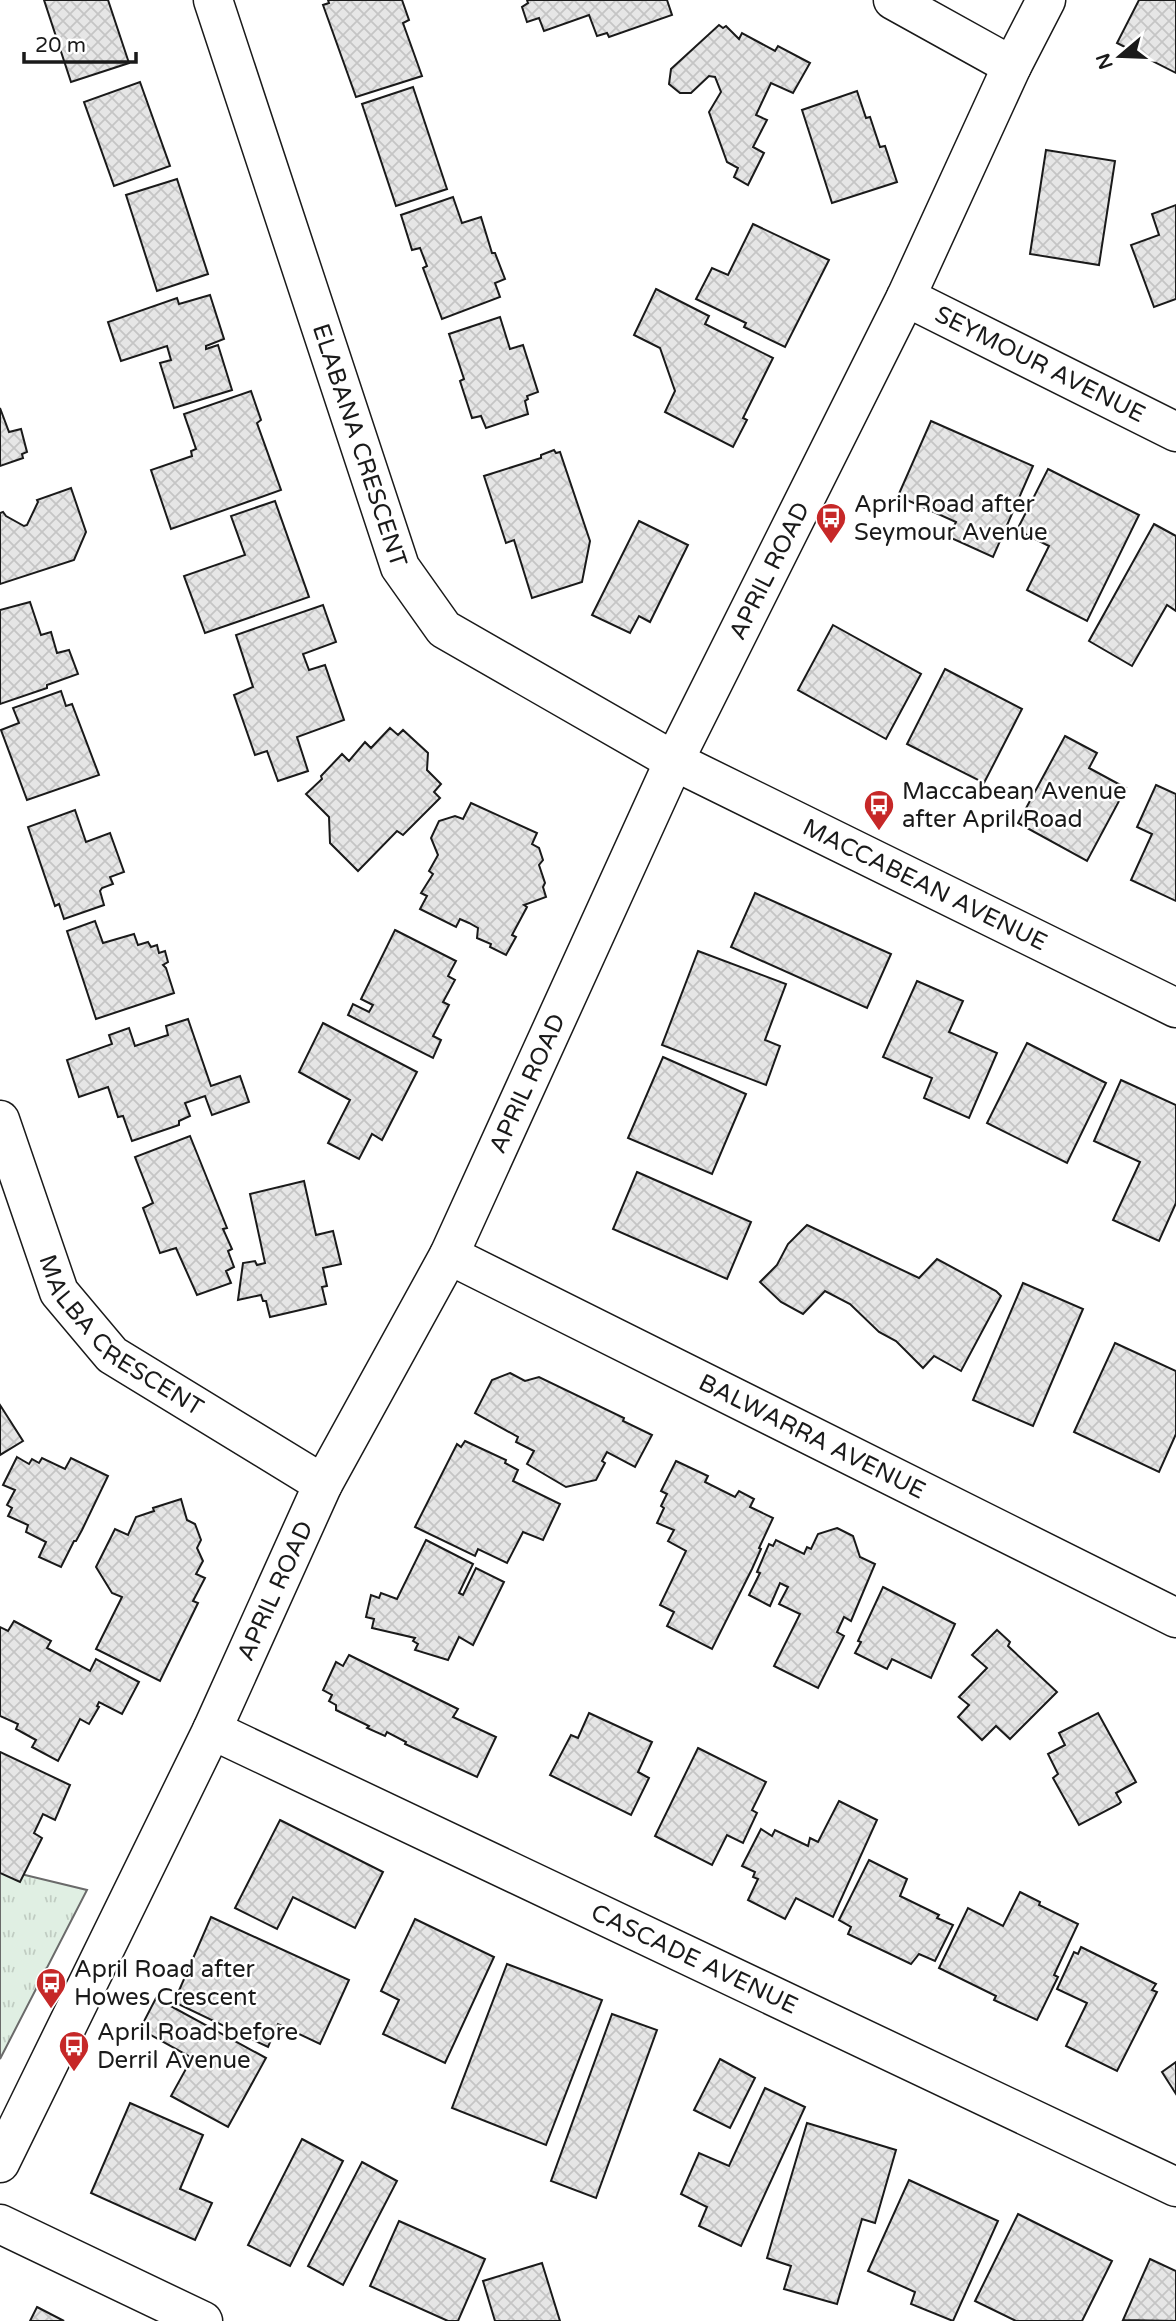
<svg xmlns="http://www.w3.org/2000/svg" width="1176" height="2321" font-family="'Varela Round',sans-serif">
<defs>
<pattern id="park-tufts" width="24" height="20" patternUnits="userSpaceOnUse" patternTransform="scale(1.75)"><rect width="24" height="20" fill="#e0efe3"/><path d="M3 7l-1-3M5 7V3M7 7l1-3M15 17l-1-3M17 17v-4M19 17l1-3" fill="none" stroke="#c0ccc2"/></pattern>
<pattern id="building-cross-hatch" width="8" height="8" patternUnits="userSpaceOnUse" patternTransform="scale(1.75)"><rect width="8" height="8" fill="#e6e6e6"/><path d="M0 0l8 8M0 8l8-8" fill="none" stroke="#c5c5c5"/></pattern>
</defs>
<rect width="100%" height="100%" fill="#fff"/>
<path fill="url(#park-tufts)" stroke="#6a6a6a" stroke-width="2" d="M 0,1869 L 87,1890 L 0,2059 Z"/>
<g fill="url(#building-cross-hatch)" stroke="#1a1a1a" stroke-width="2">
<path d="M 44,0 L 108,0 L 129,63 L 71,82 Z"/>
<path d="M 328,0 L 402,0 L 409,20 L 403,23 L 422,76 L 356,97 L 323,5 L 329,3 Z"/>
<path d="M 527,0 L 667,0 L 672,15 L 609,37 L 607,33 L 597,36 L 589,15 L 544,31 L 539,18 L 527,22 L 522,7 L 528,3 Z"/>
<path d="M 1139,0 L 1176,0 L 1176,73 L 1117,43 Z"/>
<path d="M 719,25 L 723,28 L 726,26 L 739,39 L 742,33 L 775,51 L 778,46 L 810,63 L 793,93 L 771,83 L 756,115 L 767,120 L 753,147 L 764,153 L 748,185 L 734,177 L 738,168 L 727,162 L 709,112 L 721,92 L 715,77 L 709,76 L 691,93 L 680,93 L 669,84 L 671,69 Z"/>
<path d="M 140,82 L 170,166 L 114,186 L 84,102 Z"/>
<path d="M 413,87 L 447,189 L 396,206 L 362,104 Z"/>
<path d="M 857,91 L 866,118 L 870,117 L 880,147 L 885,146 L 897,182 L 832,203 L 802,110 Z"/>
<path d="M 1046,150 L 1115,161 L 1099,265 L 1030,254 Z"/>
<path d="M 177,179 L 208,274 L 157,291 L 126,195 Z"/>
<path d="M 453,197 L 462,223 L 481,217 L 492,253 L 495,253 L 505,279 L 495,283 L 500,297 L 442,319 L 423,268 L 427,266 L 420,248 L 412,250 L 401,215 Z"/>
<path d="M 1176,205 L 1176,299 L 1154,307 L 1131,245 L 1159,235 L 1152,214 Z"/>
<path d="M 753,224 L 829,260 L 785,347 L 744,327 L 746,323 L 696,299 L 712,268 L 728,275 Z"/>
<path d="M 656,289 L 709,316 L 705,324 L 773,358 L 743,418 L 747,420 L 733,447 L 665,412 L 675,391 L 660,348 L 634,335 Z"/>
<path d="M 210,295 L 224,339 L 206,346 L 206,349 L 218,345 L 232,390 L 174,408 L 160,363 L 171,360 L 167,346 L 121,361 L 108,322 L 177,298 L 179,304 Z"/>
<path d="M 500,317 L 510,349 L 523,345 L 538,392 L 527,396 L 528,399 L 525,401 L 528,414 L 486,428 L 481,416 L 472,418 L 460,381 L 464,379 L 449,334 Z"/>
<path d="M 251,391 L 261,420 L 257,423 L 281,490 L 171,529 L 151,470 L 192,456 L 191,451 L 196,449 L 184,414 Z"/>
<path d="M 0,408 L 9,432 L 21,429 L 27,452 L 22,454 L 23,458 L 0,466 Z"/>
<path d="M 931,421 L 1033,466 L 993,557 L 949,537 L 956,522 L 898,496 Z"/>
<path d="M 554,450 L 556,453 L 560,452 L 590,541 L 582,582 L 532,598 L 514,540 L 506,543 L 484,476 L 541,458 L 541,455 Z"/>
<path d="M 1048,469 L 1139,515 L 1087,621 L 1027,590 L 1049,546 L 1017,530 Z"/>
<path d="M 71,488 L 86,532 L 74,560 L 0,584 L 0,513 L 3,512 L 6,516 L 24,526 L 27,525 L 38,502 L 37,500 Z"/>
<path d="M 275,501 L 309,597 L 205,633 L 184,576 L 245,555 L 231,516 Z"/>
<path d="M 639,521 L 688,545 L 650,622 L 639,616 L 630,633 L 592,615 Z"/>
<path d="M 1154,524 L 1176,536 L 1176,611 L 1167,605 L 1132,666 L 1089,641 Z"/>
<path d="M 30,602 L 41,635 L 51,632 L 57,653 L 69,650 L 78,674 L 47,685 L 47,688 L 0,704 L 0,610 Z"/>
<path d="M 323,605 L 336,642 L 303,654 L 309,670 L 325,665 L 344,720 L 297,737 L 308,771 L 278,781 L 267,751 L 255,755 L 234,695 L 253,687 L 236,635 Z"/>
<path d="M 833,625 L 921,674 L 886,739 L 798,690 Z"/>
<path d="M 945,669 L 1022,709 L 984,783 L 907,744 Z"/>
<path d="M 61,691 L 66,706 L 72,704 L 99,775 L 27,800 L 1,730 L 19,723 L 13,708 Z"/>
<path d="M 390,728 L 398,735 L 403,730 L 428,753 L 427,770 L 441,784 L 434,792 L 440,798 L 403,835 L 397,831 L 358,871 L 330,843 L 329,817 L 306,794 L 322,779 L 321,776 L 342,754 L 349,761 L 365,742 L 371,748 Z"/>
<path d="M 1065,736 L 1097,753 L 1089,768 L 1126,788 L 1087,861 L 1018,823 Z"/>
<path d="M 1156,785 L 1176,794 L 1176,901 L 1131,880 L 1152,834 L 1137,827 Z"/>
<path d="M 471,803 L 537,833 L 532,844 L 539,848 L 543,860 L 539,865 L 545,883 L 543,887 L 546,897 L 524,905 L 527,907 L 512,935 L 516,937 L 506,955 L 490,947 L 491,944 L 477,938 L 478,928 L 469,923 L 460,919 L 456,927 L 420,909 L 427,896 L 421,893 L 433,874 L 429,871 L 438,855 L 431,838 L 439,821 L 455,816 L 463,819 Z"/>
<path d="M 75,810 L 86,842 L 110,833 L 124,872 L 110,877 L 113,884 L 102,888 L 100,891 L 104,905 L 64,919 L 59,904 L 55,906 L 28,827 Z"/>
<path d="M 755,893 L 891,954 L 867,1008 L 731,947 Z"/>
<path d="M 95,921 L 103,943 L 134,934 L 138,945 L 148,942 L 151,947 L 157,945 L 159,953 L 165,951 L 168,962 L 163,965 L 166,968 L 174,993 L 96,1019 L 67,931 Z"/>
<path d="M 395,930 L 456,961 L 448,976 L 455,980 L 443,1002 L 449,1005 L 433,1036 L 441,1040 L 433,1058 L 348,1015 L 353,1004 L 369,1012 L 373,1005 L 361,999 Z"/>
<path d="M 698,951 L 786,984 L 765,1040 L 780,1046 L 766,1085 L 662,1045 Z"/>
<path d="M 917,981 L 963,1001 L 949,1032 L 997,1053 L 969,1118 L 924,1098 L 932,1078 L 883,1057 Z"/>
<path d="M 188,1019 L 211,1086 L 240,1076 L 249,1102 L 212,1115 L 205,1096 L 185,1103 L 190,1116 L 179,1121 L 179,1125 L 132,1141 L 123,1116 L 118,1117 L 108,1087 L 79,1097 L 67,1060 L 112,1044 L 109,1035 L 129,1028 L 135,1046 L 168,1035 L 166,1026 Z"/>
<path d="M 323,1023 L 417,1072 L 382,1140 L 372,1134 L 359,1159 L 328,1143 L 350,1100 L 299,1072 Z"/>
<path d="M 1027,1043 L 1106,1083 L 1067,1163 L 987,1123 Z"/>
<path d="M 663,1057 L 746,1094 L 712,1174 L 628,1138 Z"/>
<path d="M 1121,1080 L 1176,1105 L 1176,1203 L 1159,1241 L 1113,1220 L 1140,1162 L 1094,1141 Z"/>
<path d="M 190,1136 L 227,1228 L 223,1229 L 232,1249 L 228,1251 L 234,1267 L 226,1271 L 231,1283 L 197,1295 L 176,1248 L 160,1253 L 143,1208 L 153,1203 L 135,1157 Z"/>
<path d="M 637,1172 L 751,1222 L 727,1279 L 613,1229 Z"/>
<path d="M 304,1181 L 316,1235 L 333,1231 L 341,1264 L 323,1268 L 327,1286 L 322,1287 L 326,1304 L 270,1317 L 266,1301 L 263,1301 L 261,1295 L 238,1300 L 243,1263 L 255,1261 L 257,1265 L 265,1263 L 250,1194 Z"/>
<path d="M 807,1225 L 919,1278 L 937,1259 L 996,1291 L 1001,1296 L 961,1371 L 934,1356 L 923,1368 L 896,1341 L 879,1332 L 850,1304 L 825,1291 L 803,1314 L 781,1302 L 760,1282 L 777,1265 L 788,1244 Z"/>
<path d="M 1023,1283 L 1083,1309 L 1033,1426 L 973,1400 Z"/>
<path d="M 1115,1343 L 1176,1371 L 1176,1434 L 1159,1472 L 1074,1432 Z"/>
<path d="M 510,1373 L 525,1381 L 539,1377 L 624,1418 L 623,1421 L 652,1435 L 635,1467 L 607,1452 L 602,1461 L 605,1463 L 596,1480 L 566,1487 L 527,1464 L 534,1451 L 516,1442 L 518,1437 L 475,1413 L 492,1380 Z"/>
<path d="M 0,1405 L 23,1441 L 0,1455 Z"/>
<path d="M 465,1441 L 506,1460 L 505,1463 L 518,1470 L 513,1481 L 560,1504 L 543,1540 L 523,1532 L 507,1563 L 478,1549 L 475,1556 L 415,1527 L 457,1444 L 461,1447 Z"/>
<path d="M 17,1457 L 29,1464 L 32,1459 L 39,1463 L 42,1458 L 65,1469 L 71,1458 L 108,1476 L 82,1530 L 76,1541 L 74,1541 L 61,1567 L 39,1557 L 46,1542 L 26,1532 L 28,1525 L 8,1516 L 12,1508 L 7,1505 L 15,1490 L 3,1485 Z"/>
<path d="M 676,1461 L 708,1476 L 705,1482 L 735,1497 L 739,1491 L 754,1499 L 750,1507 L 773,1518 L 759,1548 L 761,1549 L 752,1569 L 712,1649 L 667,1626 L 674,1612 L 660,1605 L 686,1551 L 668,1541 L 674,1530 L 657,1523 L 664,1508 L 661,1506 L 667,1494 L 661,1491 Z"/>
<path d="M 181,1499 L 187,1520 L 195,1524 L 201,1540 L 197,1548 L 203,1561 L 196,1574 L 205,1578 L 193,1601 L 198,1603 L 160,1681 L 96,1649 L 122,1597 L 112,1593 L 96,1567 L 115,1529 L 128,1535 L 136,1517 L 154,1511 L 153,1508 Z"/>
<path d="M 837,1528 L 853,1536 L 860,1557 L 875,1564 L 851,1621 L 844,1617 L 837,1632 L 844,1636 L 818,1688 L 774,1666 L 800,1614 L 779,1604 L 788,1587 L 780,1583 L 770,1606 L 749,1595 L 760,1573 L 757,1572 L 769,1544 L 773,1546 L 776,1540 L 804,1554 L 807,1547 L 811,1549 L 818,1534 Z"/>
<path d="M 426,1540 L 473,1564 L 459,1593 L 463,1595 L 476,1568 L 504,1582 L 473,1645 L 459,1637 L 448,1660 L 415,1650 L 418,1644 L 413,1641 L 415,1638 L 372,1628 L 374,1619 L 366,1617 L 371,1595 L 379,1598 L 381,1593 L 397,1599 Z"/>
<path d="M 883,1587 L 955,1624 L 931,1678 L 892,1659 L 887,1669 L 855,1653 L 861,1642 L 858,1641 Z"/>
<path d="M 14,1621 L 51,1641 L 47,1648 L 90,1671 L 96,1659 L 139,1682 L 122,1714 L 99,1702 L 97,1706 L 99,1707 L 89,1724 L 80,1719 L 58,1761 L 32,1747 L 36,1740 L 16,1729 L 18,1724 L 0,1716 L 0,1627 L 8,1631 Z"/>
<path d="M 997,1630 L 1010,1642 L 1008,1646 L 1057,1692 L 1010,1739 L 996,1726 L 982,1740 L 958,1717 L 969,1705 L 959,1697 L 987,1668 L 972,1655 Z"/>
<path d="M 349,1655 L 458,1709 L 453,1717 L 496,1737 L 477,1777 L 405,1744 L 406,1742 L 387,1732 L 385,1736 L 367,1728 L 369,1726 L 336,1710 L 336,1705 L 329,1701 L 332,1695 L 323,1690 L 336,1662 L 343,1666 Z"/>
<path d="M 589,1713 L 652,1742 L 638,1772 L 649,1778 L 631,1815 L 550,1775 L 571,1735 L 578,1738 Z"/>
<path d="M 1098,1713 L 1136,1782 L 1116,1793 L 1121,1802 L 1119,1804 L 1079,1825 L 1053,1778 L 1058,1774 L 1048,1754 L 1065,1745 L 1059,1733 Z"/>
<path d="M 698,1748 L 766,1782 L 752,1810 L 757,1813 L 743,1843 L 727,1835 L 712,1865 L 655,1836 Z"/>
<path d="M 0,1752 L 70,1785 L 55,1820 L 43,1814 L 34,1833 L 42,1838 L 20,1882 L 0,1873 Z"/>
<path d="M 839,1801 L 877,1820 L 833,1917 L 796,1898 L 785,1919 L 748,1900 L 758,1879 L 753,1877 L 755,1872 L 742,1866 L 761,1829 L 772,1836 L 775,1830 L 808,1846 L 810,1838 L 818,1842 Z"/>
<path d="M 280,1820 L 383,1872 L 355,1928 L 293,1897 L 277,1929 L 235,1908 Z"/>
<path d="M 869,1860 L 907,1879 L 900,1896 L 939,1915 L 937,1918 L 953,1925 L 935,1961 L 919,1954 L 911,1964 L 848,1934 L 851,1927 L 839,1920 Z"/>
<path d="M 1020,1892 L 1040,1902 L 1039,1905 L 1078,1924 L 1054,1975 L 1058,1977 L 1037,2020 L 994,2000 L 996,1996 L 939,1968 L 968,1908 L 1003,1926 Z"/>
<path d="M 211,1917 L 349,1980 L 320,2044 L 278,2024 L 268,2047 L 174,2002 Z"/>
<path d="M 415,1919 L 494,1957 L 445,2063 L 383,2034 L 399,2000 L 381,1991 Z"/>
<path d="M 1081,1947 L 1156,1984 L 1152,1990 L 1157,1992 L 1117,2071 L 1066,2046 L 1087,2003 L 1057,1989 L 1074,1952 L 1078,1954 Z"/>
<path d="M 507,1964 L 602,2000 L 546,2145 L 452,2108 Z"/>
<path d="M 156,1998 L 266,2058 L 228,2127 L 171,2096 L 192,2058 L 140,2029 Z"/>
<path d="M 612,2014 L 657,2030 L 596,2198 L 551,2181 Z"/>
<path d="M 720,2059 L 755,2078 L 730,2128 L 694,2110 Z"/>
<path d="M 1176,2062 L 1176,2094 L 1162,2072 Z"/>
<path d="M 765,2088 L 805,2107 L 741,2246 L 699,2226 L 707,2207 L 681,2194 L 699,2153 L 729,2166 Z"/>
<path d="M 130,2103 L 203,2135 L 180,2189 L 212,2203 L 195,2240 L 91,2193 Z"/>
<path d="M 807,2123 L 896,2150 L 875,2223 L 862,2219 L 837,2304 L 784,2289 L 791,2266 L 767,2258 Z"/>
<path d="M 302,2139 L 343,2161 L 290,2266 L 248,2245 Z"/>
<path d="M 362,2162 L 397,2181 L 343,2285 L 308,2266 Z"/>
<path d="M 909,2180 L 998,2221 L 953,2321 L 911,2304 L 915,2292 L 868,2271 Z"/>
<path d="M 1018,2214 L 1112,2261 L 1082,2321 L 1016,2321 L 975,2301 Z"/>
<path d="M 399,2221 L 485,2259 L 458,2321 L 448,2321 L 370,2286 Z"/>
<path d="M 1150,2259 L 1176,2271 L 1176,2321 L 1123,2320 Z"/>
<path d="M 542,2263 L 560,2321 L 495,2321 L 483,2281 Z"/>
<path d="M 37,2307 L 64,2321 L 30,2321 Z"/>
</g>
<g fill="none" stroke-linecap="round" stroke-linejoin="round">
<g stroke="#1a1a1a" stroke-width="41">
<g id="minor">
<path id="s1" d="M 213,0 L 400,567 L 444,629 L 674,761 L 1176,1008"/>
<path d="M 893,0 L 1012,66"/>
<path id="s2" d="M 906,297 L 1176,432"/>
<path id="s3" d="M 0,1120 L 59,1292 L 112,1355 L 323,1484"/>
<path id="s4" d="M 449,1255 L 1176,1618"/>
<path id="s5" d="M 212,1730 L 1176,2187"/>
<path id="s6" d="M 0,2163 L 212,1730 L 323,1484 L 449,1255 L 674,761 L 906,297 L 1012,66 L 1046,0"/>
<path d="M 0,2224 L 203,2321"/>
</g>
</g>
<use href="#minor" stroke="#fff" stroke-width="38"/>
</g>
<defs>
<g id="bus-pin" transform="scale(1.575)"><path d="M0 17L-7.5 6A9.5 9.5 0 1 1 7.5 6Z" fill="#c62828" stroke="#fff"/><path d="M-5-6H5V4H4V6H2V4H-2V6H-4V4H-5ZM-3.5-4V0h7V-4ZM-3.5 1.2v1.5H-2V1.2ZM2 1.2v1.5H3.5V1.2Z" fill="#fff"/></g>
</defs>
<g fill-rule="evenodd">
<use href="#bus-pin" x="831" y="518"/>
<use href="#bus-pin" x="879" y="805"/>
<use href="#bus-pin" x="51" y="1983"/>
<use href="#bus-pin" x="74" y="2046"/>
</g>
<g text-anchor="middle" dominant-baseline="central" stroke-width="5" stroke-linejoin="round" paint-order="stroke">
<g font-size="24" fill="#1a1a1a" stroke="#fff">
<text stroke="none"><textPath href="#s2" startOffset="150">SEYMOUR AVENUE</textPath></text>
<text stroke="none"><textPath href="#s1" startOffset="469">ELABANA CRESCENT</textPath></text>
<text stroke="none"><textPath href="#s6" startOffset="1769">APRIL ROAD</textPath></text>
<text stroke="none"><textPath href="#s1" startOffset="1218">MACCABEAN AVENUE</textPath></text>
<text stroke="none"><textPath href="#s6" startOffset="1202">APRIL ROAD</textPath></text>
<text stroke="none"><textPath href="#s3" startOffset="256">MALBA CRESCENT</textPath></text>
<text stroke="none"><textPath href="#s4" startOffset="406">BALWARRA AVENUE</textPath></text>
<text stroke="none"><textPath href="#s6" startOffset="635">APRIL ROAD</textPath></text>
<text stroke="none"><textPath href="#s5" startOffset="534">CASCADE AVENUE</textPath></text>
</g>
<g font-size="24" fill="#1a1a1a" stroke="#fff" text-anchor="start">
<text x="854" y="504">April Road after<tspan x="854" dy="28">Seymour Avenue</tspan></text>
<text x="902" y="791">Maccabean Avenue<tspan x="902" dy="28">after April Road</tspan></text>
<text x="74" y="1969">April Road after<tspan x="74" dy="28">Howes Crescent</tspan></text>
<text x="97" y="2032">April Road before<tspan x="97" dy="28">Derril Avenue</tspan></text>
</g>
</g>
<g transform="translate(1120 56) rotate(251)" stroke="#ffffff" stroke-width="5" paint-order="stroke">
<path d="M0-5L12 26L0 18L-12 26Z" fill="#1a1a1a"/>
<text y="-10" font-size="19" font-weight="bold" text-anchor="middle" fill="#1a1a1a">N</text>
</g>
<path d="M24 52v10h112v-10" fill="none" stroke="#1a1a1a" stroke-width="3.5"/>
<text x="35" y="52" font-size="21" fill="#1a1a1a" stroke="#ffffff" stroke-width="5" paint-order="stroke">20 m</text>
</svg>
